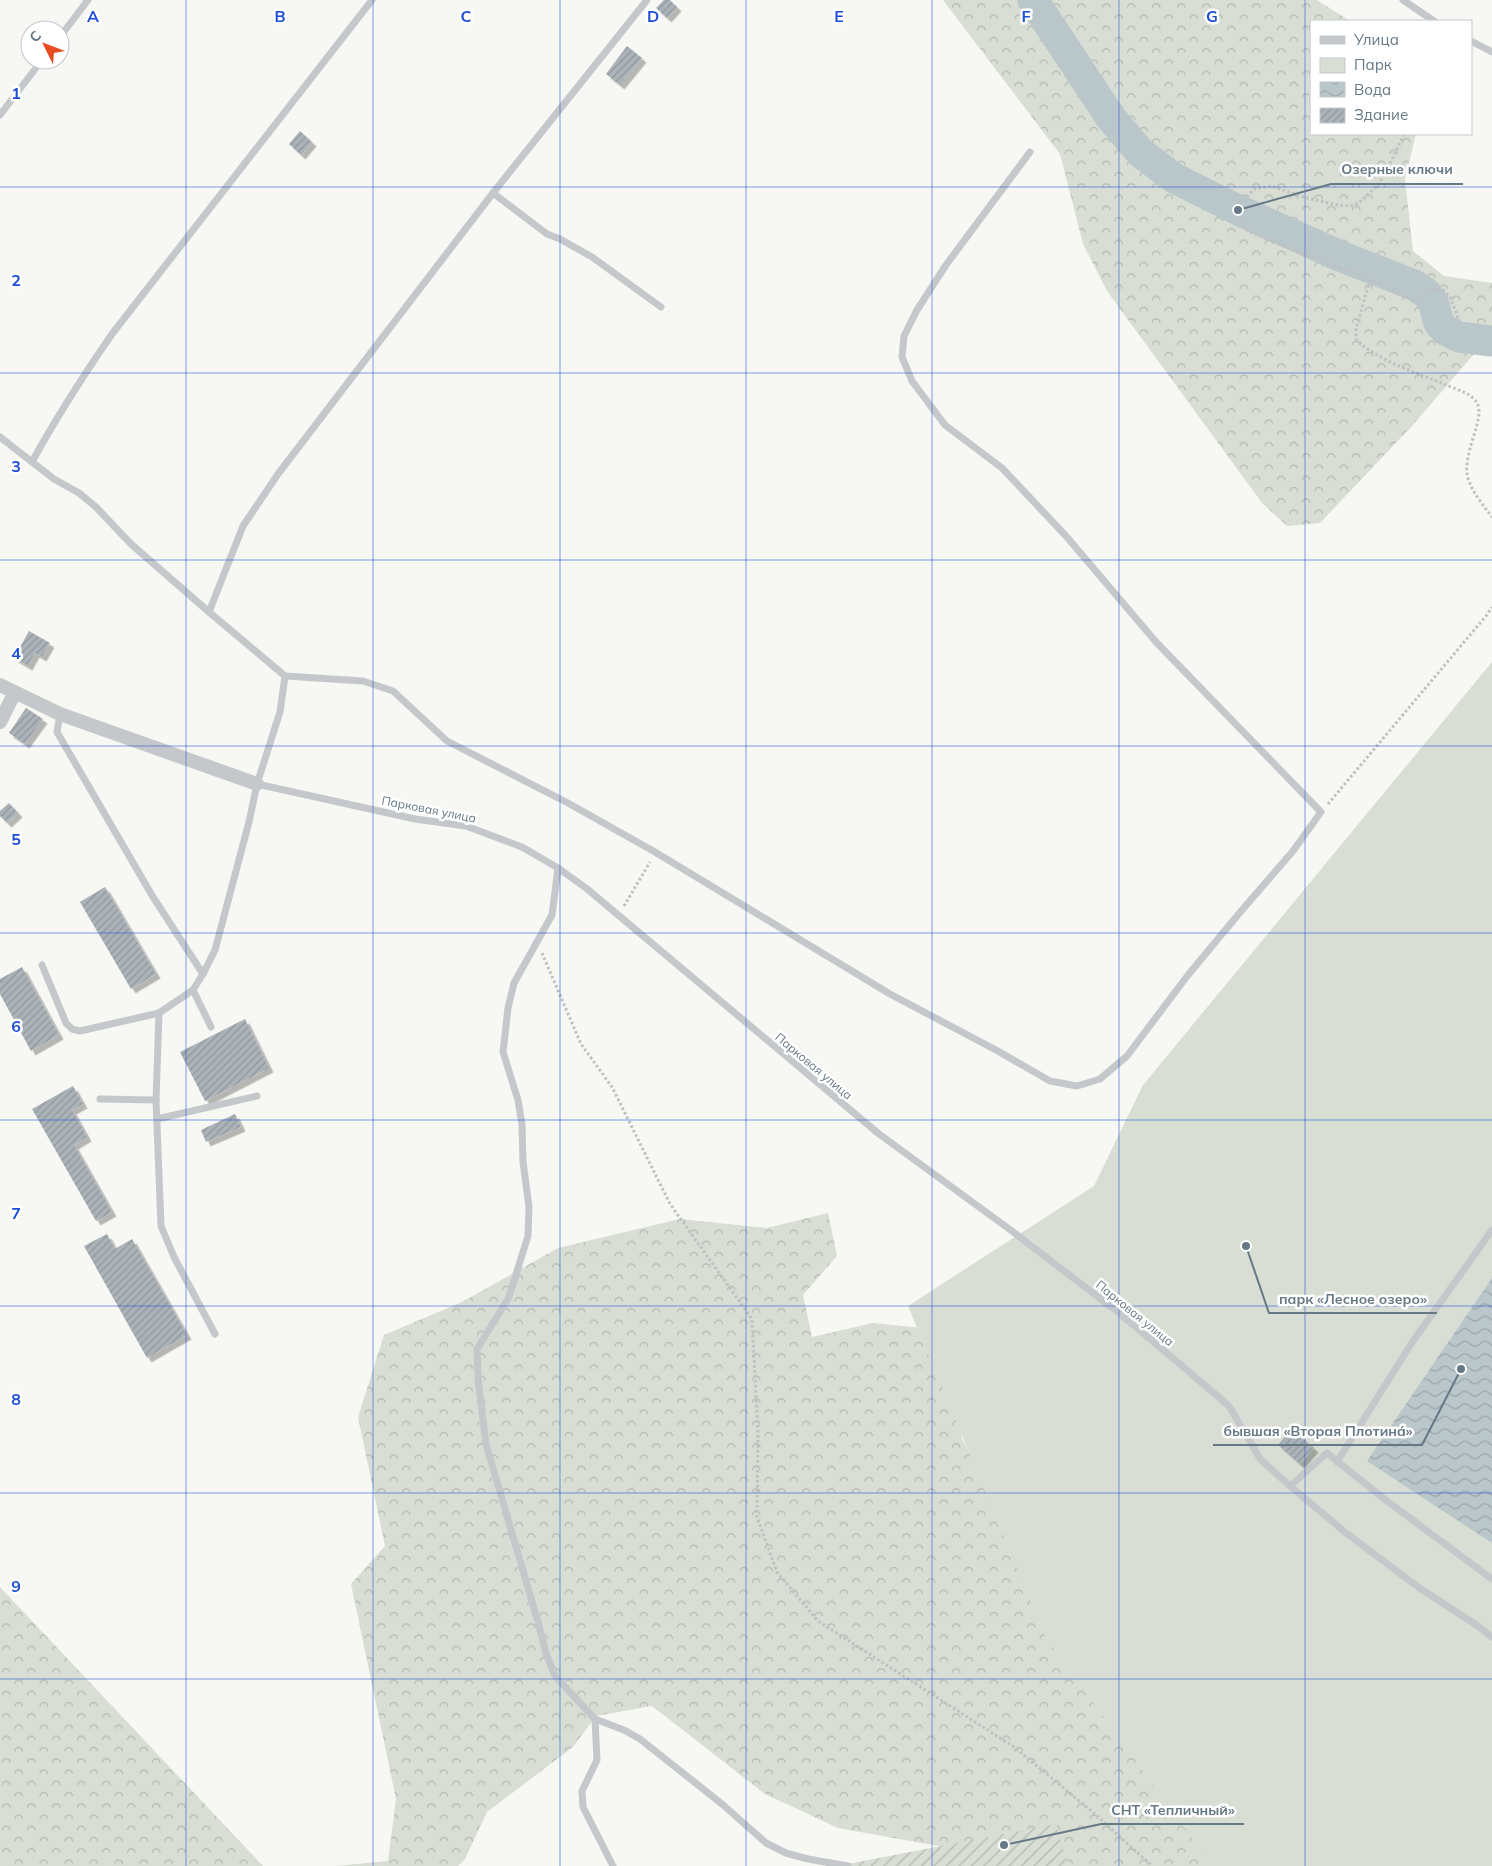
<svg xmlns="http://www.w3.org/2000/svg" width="1492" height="1866" font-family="Mulish,sans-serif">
<defs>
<pattern id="forest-crowns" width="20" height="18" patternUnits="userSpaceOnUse" patternTransform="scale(1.25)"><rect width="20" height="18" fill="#d8ded4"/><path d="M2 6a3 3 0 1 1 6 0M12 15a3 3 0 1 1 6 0" fill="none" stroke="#b3b9b2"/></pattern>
<pattern id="garden-furrows" width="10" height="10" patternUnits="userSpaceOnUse" patternTransform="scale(1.25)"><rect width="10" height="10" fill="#d8ded4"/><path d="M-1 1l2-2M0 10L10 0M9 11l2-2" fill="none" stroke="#b3b9b2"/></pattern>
<pattern id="water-waves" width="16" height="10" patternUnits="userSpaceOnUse" patternTransform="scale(1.25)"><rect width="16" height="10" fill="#bac7ca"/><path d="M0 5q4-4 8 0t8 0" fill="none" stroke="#9ba6aa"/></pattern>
<pattern id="building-hatch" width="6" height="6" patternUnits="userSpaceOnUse" patternTransform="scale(1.25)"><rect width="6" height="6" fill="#abb3b9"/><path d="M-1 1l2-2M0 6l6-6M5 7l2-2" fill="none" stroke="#8f969c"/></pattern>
<filter id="shadow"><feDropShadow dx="4.5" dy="4.5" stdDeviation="0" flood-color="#0004"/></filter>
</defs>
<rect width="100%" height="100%" fill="#f7f7f3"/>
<g fill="url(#forest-crowns)">
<path d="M 943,0 L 1317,0 L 1350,21 L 1311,21 L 1311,134 L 1416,134 L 1405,179 L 1413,251 L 1444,276 L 1492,283 L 1492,333 L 1412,426 L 1320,523 L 1287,526 L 1262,503 L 1107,291 L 1083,244 L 1060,154 Z"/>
<path d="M 828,1213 L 837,1256 L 803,1295 L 812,1337 L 873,1323 L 960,1332 L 995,1398 L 961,1437 L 1031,1570 L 1492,1866 L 1020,1866 L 1005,1858 L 838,1828 L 765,1794 L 652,1706 L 596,1716 L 573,1747 L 487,1812 L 465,1859 L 458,1866 L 335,1866 L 388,1861 L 396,1799 L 351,1584 L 385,1546 L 358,1417 L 384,1335 L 462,1302 L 558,1248 L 680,1219 L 767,1228 Z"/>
<path d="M 0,1587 L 263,1866 L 0,1866 Z"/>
</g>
<path fill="#d8ded4" d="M 1492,662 L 1492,1866 L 1212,1866 L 1046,1638 L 908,1306 L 1094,1186 L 1143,1085 Z"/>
<path fill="url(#garden-furrows)" d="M 1056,1824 L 1068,1866 L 837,1866 Z"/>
<path fill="url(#water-waves)" d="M 1492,1278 L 1492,1543 L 1367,1461 Z"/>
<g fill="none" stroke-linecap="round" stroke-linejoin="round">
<path stroke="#bac7ca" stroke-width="31" d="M 1033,0 L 1111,118 L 1141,153 L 1174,178 L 1238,210 L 1340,256 L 1414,285 L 1426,293 L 1433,302 L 1439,323 L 1445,330 L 1459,337 L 1492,341"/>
</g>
<g fill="url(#building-hatch)" filter="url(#shadow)">
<path d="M 664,0 L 670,0 L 677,7 L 667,18 L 656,8 Z"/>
<path d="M 627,46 L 642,58 L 620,85 L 606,74 Z"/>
<path d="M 300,131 L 312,142 L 301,155 L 289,144 Z"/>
<path d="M 29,631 L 50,643 L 42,657 L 35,653 L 28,666 L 14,658 Z"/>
<path d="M 26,708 L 43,719 L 25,744 L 9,733 Z"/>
<path d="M 9,803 L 18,813 L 7,823 L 0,816 L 0,811 Z"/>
<path d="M 105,887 L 156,974 L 131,989 L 80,902 Z"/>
<path d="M 22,967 L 59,1035 L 31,1051 L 0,994 L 0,979 Z"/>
<path d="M 245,1019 L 269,1068 L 205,1101 L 180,1052 Z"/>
<path d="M 73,1086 L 83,1104 L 72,1110 L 87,1137 L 74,1145 L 112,1212 L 96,1221 L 32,1109 Z"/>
<path d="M 235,1114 L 241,1127 L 206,1142 L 201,1130 Z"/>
<path d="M 107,1234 L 115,1249 L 132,1239 L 187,1335 L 147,1358 L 84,1246 Z"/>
<path d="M 1292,1429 L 1314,1448 L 1300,1464 L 1278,1445 Z"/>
</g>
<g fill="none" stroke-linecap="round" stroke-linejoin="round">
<g stroke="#bec0c2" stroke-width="3" stroke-dasharray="2.5 2.5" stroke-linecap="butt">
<path d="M 1404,134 L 1390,164 L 1378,185 L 1359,203 L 1350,206 L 1338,205 L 1307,198 L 1271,186 L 1254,189 L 1241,203 L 1238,210 L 1240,219 L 1248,231 L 1306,255 L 1370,279 L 1356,329 L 1356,339 C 1374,359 1419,374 1444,384 C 1454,389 1471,392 1477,403 C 1486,418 1461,455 1468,478 C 1472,492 1483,505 1492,517"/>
<path d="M 1370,279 C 1380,283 1410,302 1418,299 C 1429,295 1424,288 1443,290 L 1450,297 L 1459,320"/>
<path d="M 1328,804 L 1486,616 L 1492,607"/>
<path d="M 624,906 L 650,862"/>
<path d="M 542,953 L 581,1044 L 612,1087 L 670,1204 L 752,1319 L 758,1432 L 757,1517 L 777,1572 L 818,1621 L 1014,1747 L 1095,1814 L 1152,1866"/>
</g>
<g stroke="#c4c8cb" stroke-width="7">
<path d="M 1403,0 L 1434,21"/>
<path d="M 60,37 L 88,0"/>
<path d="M 1471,41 L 1492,52"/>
<path d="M 0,115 L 42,60"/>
<path d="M 493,193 L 547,234 L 560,239 L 592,257 L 661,307"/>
<path d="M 0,437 L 54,479 L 79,493 L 96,507 L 131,544 L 209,612"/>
<path d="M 32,462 C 56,418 83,376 112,334 L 372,0"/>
<path d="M 285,676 L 363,681 L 393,691 L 447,741 L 568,803 L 655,852 L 890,994 L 996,1050 L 1050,1081 L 1077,1086 L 1100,1079 L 1127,1056 L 1188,975 L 1242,910 L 1293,851 L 1321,812 L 1156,642 L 1066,536 L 1002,468 L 945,425 L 912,381 L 902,357 L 904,336 L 917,310 L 946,265 L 1030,152"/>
<path d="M 60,714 L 57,732 L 153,897 L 203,974"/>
<path d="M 257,784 L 415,819 L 466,826 L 522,847 L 558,868 L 586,888 L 879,1134 L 1012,1231 L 1119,1313 L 1174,1359 L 1229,1406 L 1261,1460 L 1290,1486 L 1346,1533 L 1418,1587 L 1478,1626 L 1492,1637"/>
<path d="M 558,868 L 552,915 L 514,983 L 508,1008 L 503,1052 L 518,1100 L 522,1125 L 523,1162 L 529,1207 L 528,1236 L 509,1297 L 477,1349 L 478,1379 L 486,1444 L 538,1622 L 546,1653 L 555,1676 L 595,1719 L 624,1730 L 640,1739 L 722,1804 L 766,1843 L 786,1853 L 808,1859 L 848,1866"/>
<path d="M 42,965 L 66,1023 L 72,1029 L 80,1031 L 159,1013 L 193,990 L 203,974 L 215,950 L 249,822 L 257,784 L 280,712 L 285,676 L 209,612 L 243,526 L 278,474 L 493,193 L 647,0"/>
<path d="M 193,990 L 211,1027"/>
<path d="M 159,1013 L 156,1100 L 161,1226 L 174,1257 L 215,1334"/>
<path d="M 100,1099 L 156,1100"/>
<path d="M 157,1119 L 257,1096"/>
<path d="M 1337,1462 L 1411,1344 L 1492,1230"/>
<path d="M 1290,1486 L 1327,1453 L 1383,1498 L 1492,1579"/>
<path d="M 595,1719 L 597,1760 L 582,1791 L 583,1807 L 613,1866"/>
</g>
<g stroke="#c4c8cb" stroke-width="14">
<path d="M 0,685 L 60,714 L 257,784"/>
<path d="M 0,722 L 14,694"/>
</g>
</g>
<path fill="none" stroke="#1d4ed8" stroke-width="1" stroke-opacity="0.55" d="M 186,0 L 186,1866M 373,0 L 373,1866M 560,0 L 560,1866M 746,0 L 746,1866M 932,0 L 932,1866M 1119,0 L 1119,1866M 1305,0 L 1305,1866M 0,187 L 1492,187M 0,373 L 1492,373M 0,560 L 1492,560M 0,746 L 1492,746M 0,933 L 1492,933M 0,1120 L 1492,1120M 0,1306 L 1492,1306M 0,1493 L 1492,1493M 0,1679 L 1492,1679"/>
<g text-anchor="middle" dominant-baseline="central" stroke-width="5" stroke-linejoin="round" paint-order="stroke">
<g font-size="12" fill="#657885" stroke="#fff">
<text transform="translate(429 809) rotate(11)">Парковая улица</text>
<text transform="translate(814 1066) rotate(40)">Парковая улица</text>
<text transform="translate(1135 1313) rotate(39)">Парковая улица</text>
</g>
</g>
<g font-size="16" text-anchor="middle" font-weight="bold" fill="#1d4ed8" stroke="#fff" stroke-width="5" stroke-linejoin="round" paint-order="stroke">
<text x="93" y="22">A</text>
<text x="280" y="22">B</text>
<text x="466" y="22">C</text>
<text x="653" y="22">D</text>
<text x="839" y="22">E</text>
<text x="1026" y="22">F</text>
<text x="1212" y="22">G</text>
<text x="16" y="99">1</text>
<text x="16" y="286">2</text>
<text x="16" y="472">3</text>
<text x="16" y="659">4</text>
<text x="16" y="845">5</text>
<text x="16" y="1032">6</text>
<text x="16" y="1219">7</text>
<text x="16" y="1405">8</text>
<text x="16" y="1592">9</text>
</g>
<path fill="none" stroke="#657885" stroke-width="2" d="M1238 210L1331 184H1463M1246 1246L1269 1313H1437M1461 1369L1422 1445H1213M1004 1845L1101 1824H1244"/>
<g fill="#657885" stroke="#fff" stroke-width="2">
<circle cx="1238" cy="210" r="5"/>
<circle cx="1246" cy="1246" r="5"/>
<circle cx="1461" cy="1369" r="5"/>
<circle cx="1004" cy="1845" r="5"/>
</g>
<g font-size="14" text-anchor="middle" font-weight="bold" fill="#657885" stroke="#fff" stroke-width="5" stroke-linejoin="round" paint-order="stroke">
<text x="1397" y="174">Озерные ключи</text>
<text x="1353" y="1304">парк «Лесное озеро»</text>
<text x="1318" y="1436">бывшая «Вторая Плотинá»</text>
<text x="1173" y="1815">СНТ «Тепличный»</text>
</g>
<rect x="1310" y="20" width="162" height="115" fill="#ffffff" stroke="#c1c9ce"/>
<rect x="1320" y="36" width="25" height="8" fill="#c4c8cb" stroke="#c1c9ce"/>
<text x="1354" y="45" font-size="15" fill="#657885">Улица</text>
<rect x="1320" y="58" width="25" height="15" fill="#d8ded4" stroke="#c1c9ce"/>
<text x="1354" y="70" font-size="15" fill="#657885">Парк</text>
<rect x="1320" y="82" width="25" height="15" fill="url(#water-waves)" stroke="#c1c9ce"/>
<text x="1354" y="95" font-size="15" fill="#657885">Вода</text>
<rect x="1320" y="108" width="25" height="15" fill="url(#building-hatch)" stroke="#c1c9ce"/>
<text x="1354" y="120" font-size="15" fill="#657885">Здание</text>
<g transform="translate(45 45) rotate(312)"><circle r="24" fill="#ffffff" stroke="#c1c9ce"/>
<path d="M0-4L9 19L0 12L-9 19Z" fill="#e74c23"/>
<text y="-8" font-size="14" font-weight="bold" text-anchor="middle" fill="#657885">С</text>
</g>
</svg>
